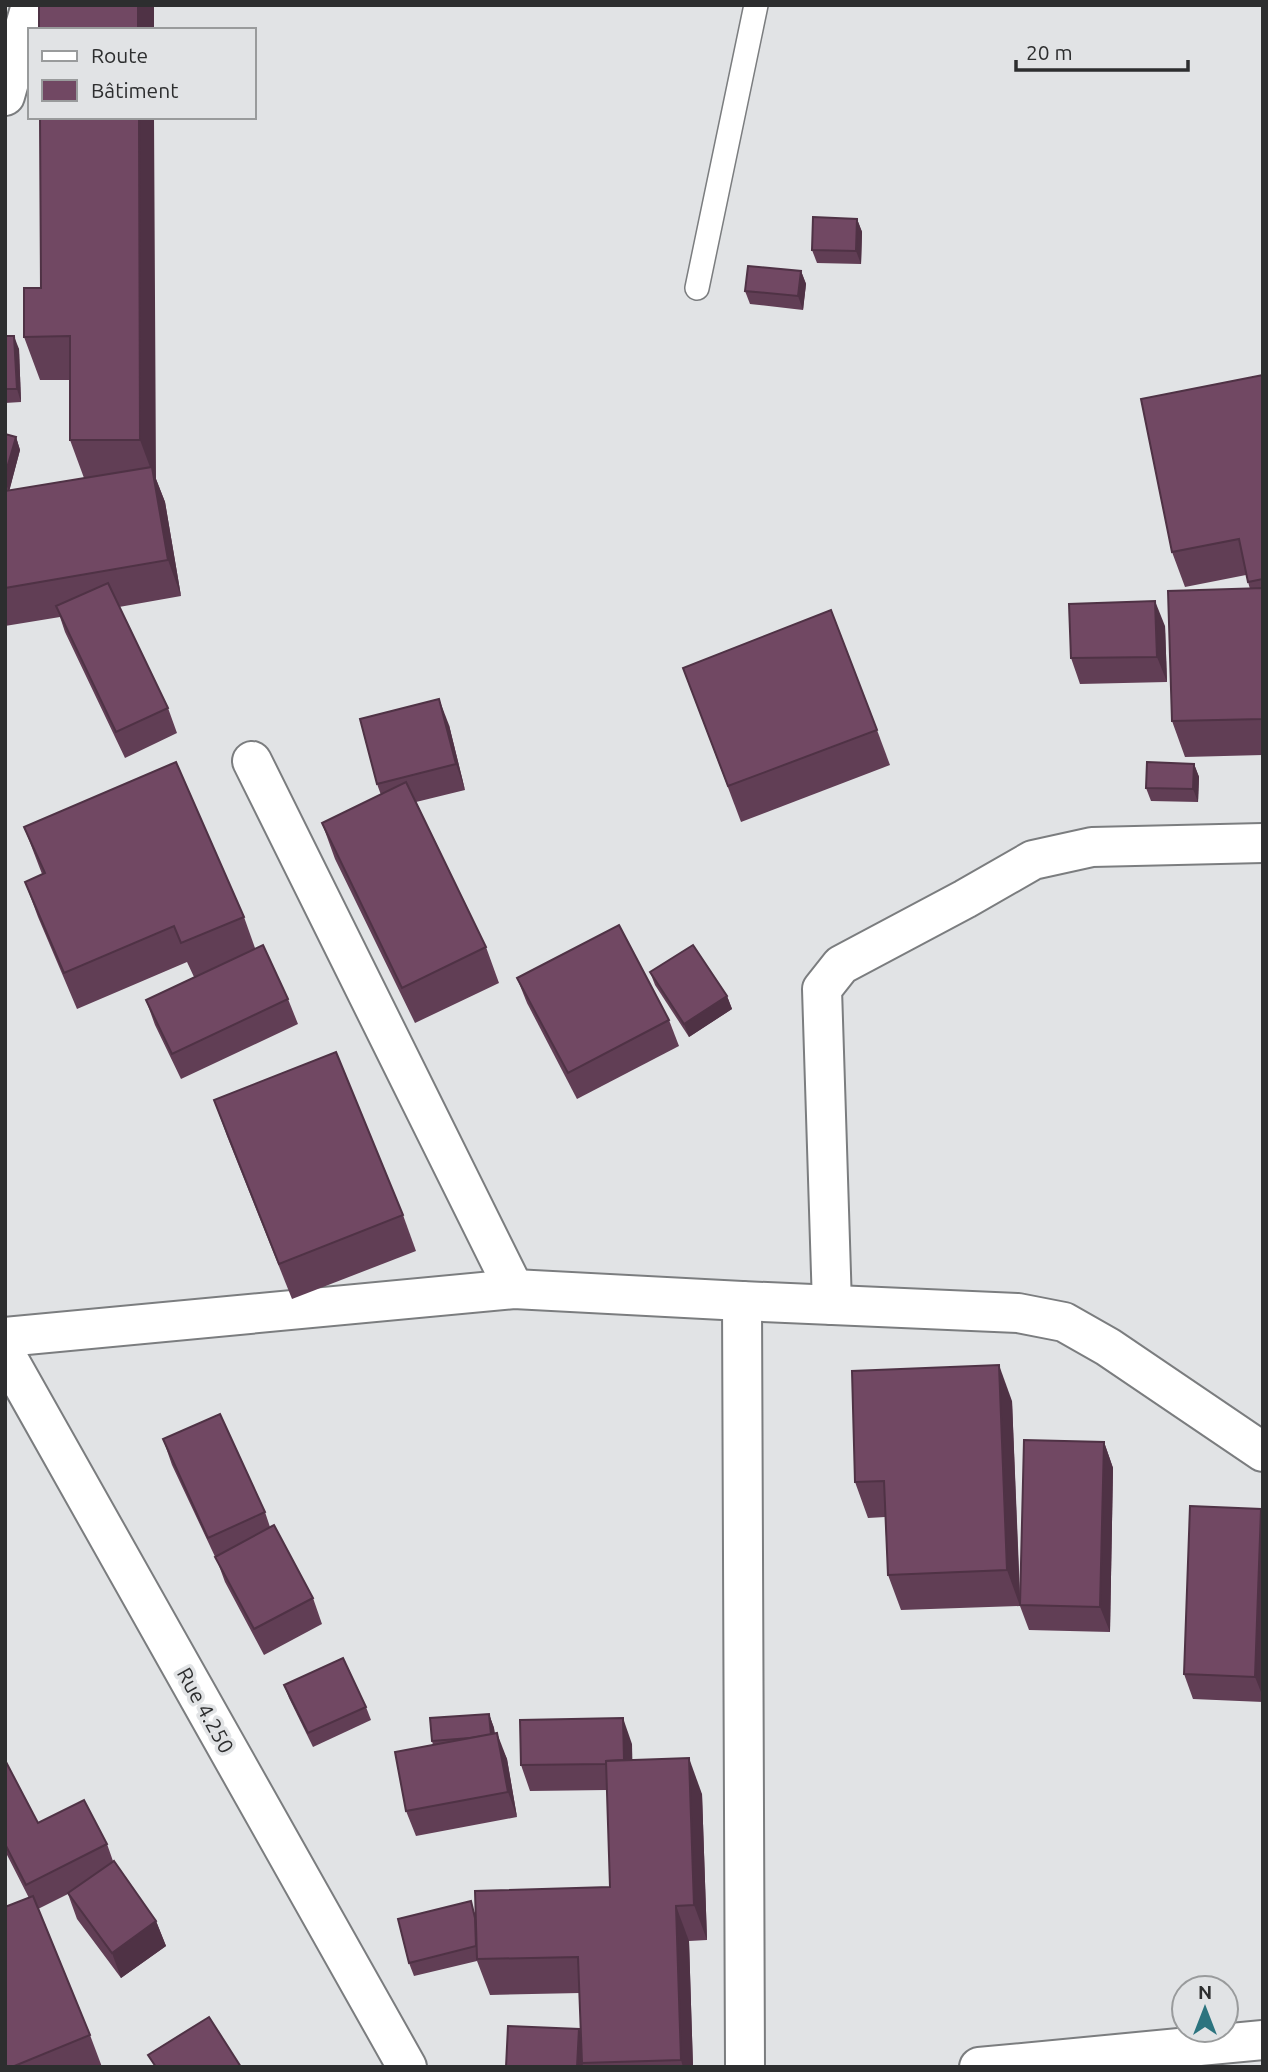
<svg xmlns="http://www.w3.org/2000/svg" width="1268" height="2072" font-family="Ubuntu,sans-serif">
<rect width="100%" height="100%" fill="#e1e3e5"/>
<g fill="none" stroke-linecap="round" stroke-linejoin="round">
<g stroke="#7b7d7f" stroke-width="26">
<path id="lane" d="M 697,288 L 756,5"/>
</g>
<g stroke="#7b7d7f" stroke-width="42">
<g id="street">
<path d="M 5,96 L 31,5"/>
<path d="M 252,761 L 514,1289"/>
<path d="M 742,1301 L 745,2067"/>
<path d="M 832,1305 L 822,989 L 841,965 L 965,899 L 1033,860 L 1092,847 L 1263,843"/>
<path d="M 5,1337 L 514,1289 L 742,1301 L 1018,1313 L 1064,1322 L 1108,1347 L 1263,1452"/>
<path d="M 979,2067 L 1263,2040"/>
</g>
</g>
<g stroke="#7b7d7f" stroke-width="42">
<path id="primary" d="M 5,1353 L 407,2067"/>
</g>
<use href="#lane" stroke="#fff" stroke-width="23"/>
<use href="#street" stroke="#fff" stroke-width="38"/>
<use href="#primary" stroke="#fff" stroke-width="38"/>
</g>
<g fill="#613e55">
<path d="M 40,117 L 156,479 L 165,502 L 181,596 L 119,607 L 168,708 L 177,733 L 125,758 L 65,632 L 60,617 L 5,626 L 5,434 L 16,437 L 20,450 L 9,491 L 84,478 L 70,440 L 70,380 L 40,380 L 24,337 L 41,288 Z"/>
<path d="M 857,219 L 862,232 L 861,264 L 817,263 L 812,250 Z"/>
<path d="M 801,271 L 806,284 L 803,310 L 750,304 L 745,291 Z"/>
<path d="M 5,336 L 19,349 L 21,402 L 5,403 Z"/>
<path d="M 1263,375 L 1263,755 L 1185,757 L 1172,721 L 1250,589 L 1246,575 L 1185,587 L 1172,552 Z"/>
<path d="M 1165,626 L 1167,682 L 1080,684 L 1071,658 Z"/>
<path d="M 683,668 L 877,730 L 890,765 L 741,822 Z"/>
<path d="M 449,725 L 465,790 L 416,802 L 486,947 L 499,983 L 415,1023 L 335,859 L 322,823 L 381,795 L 377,784 Z"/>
<path d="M 1194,764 L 1199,777 L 1198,802 L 1151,801 L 1146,788 Z"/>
<path d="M 24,827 L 244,917 L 255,948 L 288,999 L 298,1024 L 181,1079 L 155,1025 L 146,1000 L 194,977 L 187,962 L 77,1009 L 38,917 L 25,882 L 42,874 Z"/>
<path d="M 650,972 L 727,996 L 732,1009 L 689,1037 L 655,985 Z"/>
<path d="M 517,978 L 669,1020 L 679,1046 L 577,1099 L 527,1003 Z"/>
<path d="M 214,1100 L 403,1215 L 416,1251 L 292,1299 L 227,1136 Z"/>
<path d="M 1012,1401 L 1020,1594 L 1104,1442 L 1113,1468 L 1110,1632 L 1029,1630 L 1020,1606 L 901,1610 L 888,1575 L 885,1517 L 868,1518 L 855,1482 Z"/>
<path d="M 163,1439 L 265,1512 L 270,1527 L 313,1598 L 322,1624 L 264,1655 L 225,1582 L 218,1563 L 172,1465 Z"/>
<path d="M 1263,1514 L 1263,1702 L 1193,1699 L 1184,1674 Z"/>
<path d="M 284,1685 L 366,1707 L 371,1720 L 313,1747 L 289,1698 Z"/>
<path d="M 489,1714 L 494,1728 L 495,1734 L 507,1759 L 517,1817 L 416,1836 L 406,1811 L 433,1745 L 432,1741 Z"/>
<path d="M 632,1744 L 632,1760 L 702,1794 L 707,1940 L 689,1941 L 693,2067 L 506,2067 L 579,2029 L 581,2035 L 580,1993 L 490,1995 L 477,1961 L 414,1976 L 409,1963 L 475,1912 L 610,1887 L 607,1790 L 530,1791 L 521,1765 Z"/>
<path d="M 5,1760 L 38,1823 L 107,1844 L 113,1861 L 156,1921 L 166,1946 L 121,1978 L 77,1919 L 68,1894 L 38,1909 L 90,2035 L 102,2067 L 5,2067 L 29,1898 L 5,1851 Z"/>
</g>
<g fill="#4f3245">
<rect x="138" y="5" width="16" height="25"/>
<path d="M 139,117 L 154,117 L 156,479 L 165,502 L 181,596 L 168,560 L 153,475 L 140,440 Z"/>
<path d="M 857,219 L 862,232 L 861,264 L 856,251 Z"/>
<path d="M 801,271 L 806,284 L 803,310 L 798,296 Z"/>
<path d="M 14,336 L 19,349 L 21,402 L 17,389 Z"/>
<path d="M 16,437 L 20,450 L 9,492 L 5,481 L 5,475 Z"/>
<path d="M 1155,601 L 1165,626 L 1167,682 L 1157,657 Z"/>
<path d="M 439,699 L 449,725 L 465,790 L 456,764 Z"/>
<path d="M 1194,764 L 1199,777 L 1198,802 L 1193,789 Z"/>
<path d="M 727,996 L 732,1009 L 689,1037 L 684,1024 Z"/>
<path d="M 999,1365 L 1012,1401 L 1020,1606 L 1007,1570 Z"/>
<path d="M 1104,1442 L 1113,1468 L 1110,1632 L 1100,1607 Z"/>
<path d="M 1261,1509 L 1263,1514 L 1263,1697 L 1255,1677 Z"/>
<path d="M 489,1714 L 494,1728 L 496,1750 L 491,1737 Z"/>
<path d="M 623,1718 L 632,1744 L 633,1789 L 624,1764 Z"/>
<path d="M 497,1733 L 507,1759 L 517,1817 L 508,1792 Z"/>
<path d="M 689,1758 L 702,1794 L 707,1940 L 694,1905 Z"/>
<path d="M 676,1906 L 689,1941 L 693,2067 L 683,2067 L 681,2060 Z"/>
<path d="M 156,1921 L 166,1946 L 121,1978 L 112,1953 Z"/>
<path d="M 579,2029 L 588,2055 L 582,2063 L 584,2067 L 577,2067 Z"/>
</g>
<g fill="#714863" stroke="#4f3245" stroke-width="2">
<rect x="39" y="5" width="99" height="25"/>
<path d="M 40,117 L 139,117 L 140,440 L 70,440 L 70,336 L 24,337 L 24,288 L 41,288 Z"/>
<path d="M 813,217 L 857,219 L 856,251 L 812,250 Z"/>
<path d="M 748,266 L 801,271 L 798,296 L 745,291 Z"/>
<path d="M 5,336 L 14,336 L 17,389 L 5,389 Z"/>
<path d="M 1263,375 L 1263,579 L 1248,582 L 1239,539 L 1172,552 L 1141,399 Z"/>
<path d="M 5,434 L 16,437 L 5,475 Z"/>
<path d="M 152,467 L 168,560 L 5,588 L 5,491 Z"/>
<path d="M 108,583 L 168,708 L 116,732 L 56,606 Z"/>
<path d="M 1263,588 L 1263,719 L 1172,721 L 1168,591 Z"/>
<path d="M 1155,601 L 1157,657 L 1071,658 L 1069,604 Z"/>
<path d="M 831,610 L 877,730 L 728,786 L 683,668 Z"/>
<path d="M 439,699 L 456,764 L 377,784 L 360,719 Z"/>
<path d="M 176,762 L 244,917 L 181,943 L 174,926 L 64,973 L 25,882 L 45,873 L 24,827 Z"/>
<path d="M 1147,762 L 1194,764 L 1193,789 L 1146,788 Z"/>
<path d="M 406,782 L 486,947 L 402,988 L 322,823 Z"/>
<path d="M 619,925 L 669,1020 L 568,1073 L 517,978 Z"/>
<path d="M 263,945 L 288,999 L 172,1054 L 146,1000 Z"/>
<path d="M 693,945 L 727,996 L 684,1024 L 650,972 Z"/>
<path d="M 336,1052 L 403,1215 L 279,1264 L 214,1100 Z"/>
<path d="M 999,1365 L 1007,1570 L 888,1575 L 884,1481 L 855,1482 L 852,1371 Z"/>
<path d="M 220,1414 L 265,1512 L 208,1538 L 163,1439 Z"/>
<path d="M 1024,1440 L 1104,1442 L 1100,1607 L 1020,1605 Z"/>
<path d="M 1190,1506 L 1261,1509 L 1255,1677 L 1184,1674 Z"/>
<path d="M 274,1525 L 313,1598 L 254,1629 L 215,1557 Z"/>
<path d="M 343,1658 L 366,1707 L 308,1733 L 284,1685 Z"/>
<path d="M 489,1714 L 491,1735 L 470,1738 L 432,1741 L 430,1718 Z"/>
<path d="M 623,1718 L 624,1760 L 606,1761 L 606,1764 L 521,1765 L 520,1720 Z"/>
<path d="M 497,1733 L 508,1792 L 406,1811 L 395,1752 Z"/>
<path d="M 689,1758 L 694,1905 L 676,1906 L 681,2060 L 582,2063 L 578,1957 L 477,1959 L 475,1891 L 610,1887 L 606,1761 Z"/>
<path d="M 5,1760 L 38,1823 L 84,1800 L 107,1844 L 26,1885 L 5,1844 Z"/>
<path d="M 114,1861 L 156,1921 L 112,1953 L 68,1893 Z"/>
<path d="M 33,1896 L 90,2035 L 12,2067 L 5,2067 L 5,1907 Z"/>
<path d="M 471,1901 L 475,1918 L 476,1946 L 409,1963 L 398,1919 Z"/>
<path d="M 209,2017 L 241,2067 L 156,2067 L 148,2055 Z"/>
<path d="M 508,2026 L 579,2029 L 577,2067 L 506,2067 Z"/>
</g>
<g text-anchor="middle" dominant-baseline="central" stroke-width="7" stroke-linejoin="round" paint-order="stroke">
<g font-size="21" fill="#2d2e2f" stroke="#e1e3e5">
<text transform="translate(206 1710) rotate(61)">Rue 4.250</text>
</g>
</g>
<rect width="1268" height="2072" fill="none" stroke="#2d2e2f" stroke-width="14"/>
<rect x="28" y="28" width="228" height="91" fill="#e1e3e5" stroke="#999b9c" stroke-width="2"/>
<rect x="42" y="51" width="35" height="10" fill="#ffffff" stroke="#999b9c" stroke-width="2"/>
<text x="91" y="63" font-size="21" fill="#2d2e2f">Route</text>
<rect x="42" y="80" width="35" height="21" fill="#714863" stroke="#999b9c" stroke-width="2"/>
<text x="91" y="98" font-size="21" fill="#2d2e2f">Bâtiment</text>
<g transform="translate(1205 2009)"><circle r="33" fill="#e1e3e5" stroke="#999b9c" stroke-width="2"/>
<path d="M0-5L12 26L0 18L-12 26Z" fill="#2c747f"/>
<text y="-10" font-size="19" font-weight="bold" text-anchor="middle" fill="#2d2e2f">N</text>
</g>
<path d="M1016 60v10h172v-10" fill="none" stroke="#2d2e2f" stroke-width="3.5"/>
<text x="1026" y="60" font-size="21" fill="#2d2e2f" stroke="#e1e3e5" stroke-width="5" paint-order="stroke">20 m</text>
</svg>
